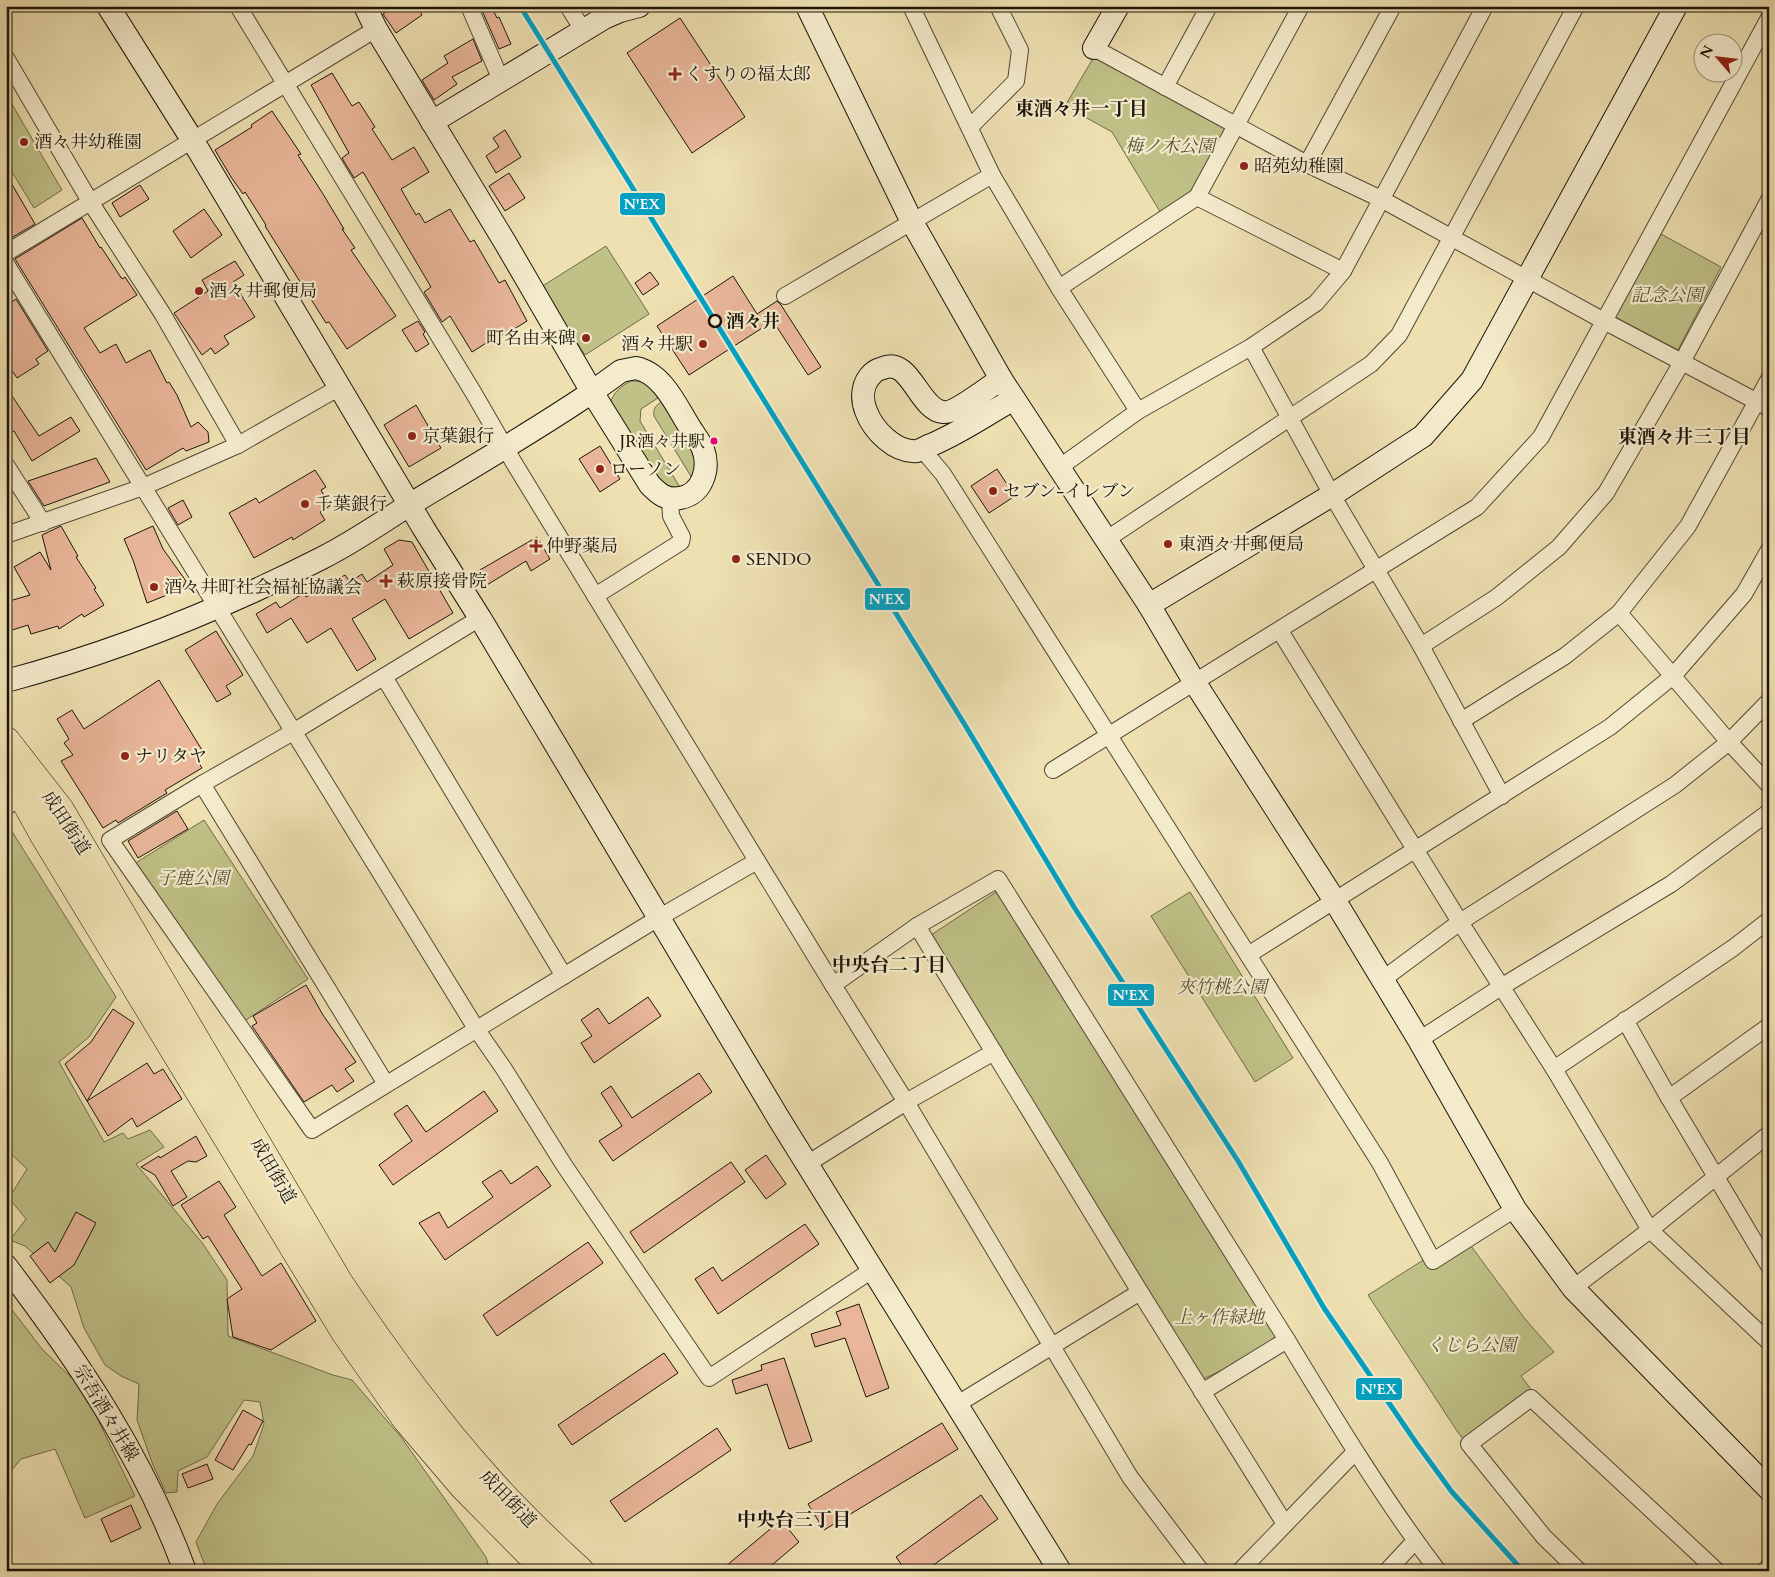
<svg xmlns="http://www.w3.org/2000/svg" width="1775" height="1577" font-family="Cardo,'Noto Serif JP',serif">
<rect width="100%" height="100%" fill="#eee0b1"/>
<filter id="stains"><feTurbulence type="fractalNoise" baseFrequency=".004" numOctaves="4"/><feColorMatrix values="0 0 0 0 .2 0 0 0 0 .09 0 0 0 0 .02 0 0 0 .5 -.17"/></filter>
<radialGradient id="worn" r=".72"><stop offset=".6" stop-color="#630" stop-opacity="0"/><stop offset="1" stop-color="#630" stop-opacity=".3"/></radialGradient>
<g fill="#bfc187" stroke="#6e6b49">
<path d="M 1095,55 L 1228,128 L 1193,193 L 1162,215 L 1112,132 L 1065,106 Z"/>
<path d="M 6,94 L 62,190 L 34,208 L 6,162 Z"/>
<path d="M 1661,234 L 1721,267 L 1678,350 L 1615,317 Z"/>
<path d="M 606,246 L 649,314 L 585,355 L 541,287 Z"/>
<path d="M 631,381 C 644,380 652,387 658,398 L 641,409 L 640,421 L 681,489 L 662,486 L 610,403 C 614,392 621,386 631,381 Z"/>
<path d="M 663,401 L 692,446 L 696,461 L 692,478 L 654,416 C 653,408 656,405 663,401 Z"/>
<path d="M 204,820 L 308,979 L 240,1024 L 134,864 Z"/>
<path d="M 6,822 L 116,997 L 89,1037 L 59,1062 L 104,1142 L 123,1133 L 128,1139 L 150,1130 L 164,1147 L 136,1164 L 203,1244 L 227,1280 L 228,1336 L 333,1375 L 352,1380 L 401,1437 L 486,1557 L 490,1571 L 207,1571 L 196,1542 L 217,1504 L 253,1456 L 264,1424 L 260,1402 L 244,1400 L 207,1457 L 178,1471 L 177,1492 L 166,1493 L 153,1465 L 137,1420 L 139,1384 L 121,1376 L 105,1365 L 84,1328 L 71,1287 L 25,1246 L 10,1240 L 26,1219 L 9,1198 L 27,1169 L 6,1149 Z"/>
<path d="M 996,892 L 1287,1340 L 1203,1379 L 931,935 Z"/>
<path d="M 1190,892 L 1293,1058 L 1255,1082 L 1151,916 Z"/>
<path d="M 1471,1246 L 1525,1319 L 1554,1352 L 1521,1376 L 1533,1392 L 1464,1440 L 1457,1431 L 1368,1295 L 1425,1259 L 1431,1269 Z"/>
<path d="M 6,1302 L 42,1349 L 83,1389 L 135,1496 L 85,1518 L 55,1449 L 21,1459 L 6,1477 Z"/>
</g>
<g fill="#e9b699" stroke="#1c150b">
<path d="M 395,6 L 417,6 L 422,15 L 396,33 L 383,14 Z"/>
<path d="M 480,6 L 491,6 L 497,18 L 499,17 L 511,44 L 499,49 Z"/>
<path d="M 680,18 L 745,117 L 692,153 L 627,53 Z"/>
<path d="M 473,39 L 482,61 L 452,77 L 457,84 L 434,100 L 422,80 L 448,63 L 444,56 Z"/>
<path d="M 332,73 L 352,106 L 359,102 L 375,127 L 372,129 L 392,160 L 414,147 L 429,172 L 401,189 L 416,215 L 419,213 L 425,223 L 450,209 L 470,242 L 474,240 L 499,283 L 505,280 L 527,321 L 503,336 L 502,333 L 472,352 L 450,316 L 442,322 L 424,292 L 431,287 L 363,172 L 354,178 L 342,158 L 349,153 L 311,85 Z"/>
<path d="M 272,111 L 301,154 L 298,155 L 323,194 L 344,229 L 342,229 L 355,248 L 351,250 L 396,316 L 347,349 L 329,322 L 326,323 L 265,226 L 266,225 L 245,192 L 243,194 L 231,177 L 215,150 L 252,127 L 251,125 Z"/>
<path d="M 505,130 L 521,157 L 496,173 L 486,156 L 499,147 L 493,138 Z"/>
<path d="M 509,173 L 525,198 L 505,211 L 489,186 Z"/>
<path d="M 6,174 L 35,224 L 6,241 Z"/>
<path d="M 140,185 L 149,199 L 120,217 L 112,203 Z"/>
<path d="M 204,209 L 222,235 L 191,258 L 173,231 Z"/>
<path d="M 82,218 L 100,248 L 101,247 L 122,279 L 125,277 L 137,295 L 84,328 L 100,353 L 116,344 L 126,363 L 150,350 L 167,383 L 169,382 L 177,395 L 191,427 L 198,422 L 208,432 L 209,442 L 186,451 L 183,448 L 146,470 L 15,259 Z"/>
<path d="M 235,261 L 244,275 L 233,282 L 255,317 L 224,336 L 229,344 L 215,354 L 211,348 L 202,355 L 174,313 L 208,291 L 202,280 Z"/>
<path d="M 650,272 L 659,284 L 643,295 L 635,283 Z"/>
<path d="M 733,276 L 757,314 L 777,301 L 781,305 L 821,367 L 808,375 L 773,321 L 689,375 L 657,326 Z"/>
<path d="M 16,299 L 48,351 L 36,359 L 39,364 L 17,378 L 6,362 L 6,306 Z"/>
<path d="M 418,321 L 425,332 L 423,334 L 429,344 L 416,352 L 402,330 Z"/>
<path d="M 6,387 L 39,436 L 71,417 L 80,431 L 32,461 L 14,431 L 6,436 Z"/>
<path d="M 416,405 L 441,448 L 409,467 L 384,425 Z"/>
<path d="M 600,446 L 620,479 L 600,492 L 579,459 Z"/>
<path d="M 96,458 L 110,482 L 44,506 L 28,481 Z"/>
<path d="M 997,469 L 1015,496 L 989,513 L 971,486 Z"/>
<path d="M 315,470 L 326,487 L 321,490 L 330,506 L 320,512 L 325,520 L 293,540 L 292,537 L 254,558 L 229,513 L 256,498 L 259,503 Z"/>
<path d="M 183,500 L 192,517 L 178,525 L 168,508 Z"/>
<path d="M 61,526 L 78,556 L 76,557 L 96,588 L 94,589 L 104,605 L 84,617 L 82,614 L 59,629 L 58,626 L 31,634 L 28,625 L 6,632 L 6,602 L 30,595 L 14,567 L 40,552 L 51,570 L 42,535 Z"/>
<path d="M 153,526 L 163,549 L 186,581 L 182,589 L 147,603 L 133,560 L 124,539 Z"/>
<path d="M 537,537 L 550,559 L 531,571 L 526,561 L 482,588 L 473,574 Z"/>
<path d="M 399,540 L 412,542 L 453,613 L 409,639 L 385,599 L 352,619 L 376,659 L 357,671 L 331,628 L 307,643 L 291,618 L 267,633 L 256,614 L 276,602 L 280,608 L 304,593 L 306,597 L 345,575 L 350,582 L 362,574 L 367,582 L 393,565 L 384,549 Z"/>
<path d="M 216,631 L 243,675 L 226,686 L 231,694 L 217,702 L 185,650 Z"/>
<path d="M 159,680 L 202,750 L 194,755 L 202,768 L 165,790 L 167,793 L 118,823 L 116,820 L 103,828 L 61,761 L 73,755 L 64,743 L 69,739 L 57,719 L 72,710 L 84,729 Z"/>
<path d="M 177,811 L 188,829 L 138,858 L 128,841 Z"/>
<path d="M 306,985 L 323,1015 L 356,1062 L 345,1069 L 354,1081 L 337,1092 L 332,1085 L 304,1102 L 252,1026 L 257,1023 L 253,1016 Z"/>
<path d="M 648,997 L 661,1016 L 594,1063 L 581,1043 L 592,1036 L 581,1020 L 598,1008 L 609,1024 Z"/>
<path d="M 113,1009 L 134,1023 L 87,1101 L 65,1064 L 91,1042 Z"/>
<path d="M 147,1063 L 154,1074 L 163,1069 L 182,1099 L 137,1127 L 132,1118 L 108,1136 L 87,1101 Z"/>
<path d="M 699,1073 L 712,1092 L 613,1161 L 599,1141 L 622,1126 L 601,1093 L 611,1086 L 632,1118 Z"/>
<path d="M 484,1091 L 498,1111 L 393,1185 L 379,1165 L 412,1141 L 394,1114 L 407,1105 L 426,1132 Z"/>
<path d="M 196,1136 L 207,1156 L 196,1162 L 188,1161 L 171,1171 L 187,1197 L 173,1206 L 155,1175 L 141,1167 L 159,1156 L 160,1158 Z"/>
<path d="M 766,1155 L 786,1184 L 766,1199 L 745,1170 Z"/>
<path d="M 731,1162 L 745,1182 L 644,1253 L 630,1232 Z"/>
<path d="M 537,1166 L 551,1186 L 445,1260 L 419,1223 L 439,1212 L 448,1228 L 493,1197 L 482,1182 L 501,1170 L 511,1184 Z"/>
<path d="M 219,1181 L 236,1207 L 224,1215 L 262,1276 L 281,1263 L 316,1321 L 271,1350 L 233,1337 L 227,1299 L 242,1289 L 208,1236 L 203,1239 L 181,1205 Z"/>
<path d="M 76,1212 L 96,1223 L 74,1265 L 50,1283 L 30,1256 L 48,1242 L 55,1252 Z"/>
<path d="M 805,1224 L 819,1244 L 718,1314 L 695,1279 L 713,1267 L 722,1281 Z"/>
<path d="M 588,1242 L 603,1263 L 497,1336 L 483,1315 Z"/>
<path d="M 859,1304 L 889,1388 L 866,1397 L 845,1338 L 815,1347 L 811,1334 L 841,1325 L 836,1312 Z"/>
<path d="M 664,1353 L 678,1373 L 572,1445 L 558,1425 Z"/>
<path d="M 784,1358 L 812,1441 L 789,1449 L 767,1384 L 736,1394 L 732,1380 L 762,1370 L 761,1365 Z"/>
<path d="M 243,1410 L 263,1421 L 251,1445 L 249,1444 L 233,1470 L 215,1460 Z"/>
<path d="M 942,1423 L 958,1449 L 824,1530 L 808,1504 Z"/>
<path d="M 717,1428 L 731,1450 L 625,1522 L 610,1501 Z"/>
<path d="M 207,1464 L 213,1479 L 188,1488 L 182,1474 Z"/>
<path d="M 981,1495 L 998,1519 L 925,1571 L 906,1571 L 896,1557 Z"/>
<path d="M 131,1505 L 141,1528 L 111,1542 L 101,1519 Z"/>
<path d="M 781,1520 L 799,1542 L 765,1571 L 720,1571 Z"/>
</g>
<g fill="none" stroke-linecap="round" stroke-linejoin="round">
<g stroke="#504834" stroke-width="18">
<g id="street">
<path d="M 238,6 L 473,392 L 514,463 L 833,985 L 906,1102 L 1130,1477 L 1201,1571"/>
<path d="M 469,6 L 501,80"/>
<path d="M 568,6 L 583,30"/>
<path d="M 911,6 L 992,175 L 1059,288 L 1138,411"/>
<path d="M 1094,48 L 1307,164 L 1381,199 L 1604,321 L 1769,408"/>
<path d="M 6,58 L 91,203 L 162,313 L 238,445"/>
<path d="M 1165,87 L 1209,6"/>
<path d="M 970,127 L 1016,81 L 1020,50 L 998,6"/>
<path d="M 1307,164 L 1393,6"/>
<path d="M 1197,197 L 1343,271"/>
<path d="M 6,253 L 376,29"/>
<path d="M 6,264 L 477,1030 L 504,1069 L 564,1165 L 709,1378 L 872,1270"/>
<path d="M 1059,288 L 1197,197 L 1301,6"/>
<path d="M 785,296 L 992,175"/>
<path d="M 1251,347 L 1332,495 L 1421,646 L 1502,796"/>
<path d="M 919,450 L 927,455 L 943,474 L 1380,1163 L 1433,1261 L 1515,1209"/>
<path d="M 6,465 L 43,523"/>
<path d="M 1060,467 L 1138,411 L 1251,347 L 1316,303 L 1343,271 L 1485,6"/>
<path d="M 6,535 L 143,487 L 238,445 L 340,387"/>
<path d="M 1107,539 L 1371,364 L 1399,335 L 1576,6"/>
<path d="M 595,596 L 681,542 L 682,537 L 671,516 L 670,499"/>
<path d="M 1619,613 L 1729,742 L 1769,785"/>
<path d="M 1280,631 L 1460,922 L 1554,1069 L 1650,1230 L 1769,1342"/>
<path d="M 1421,646 L 1497,597 L 1559,547 L 1606,493 L 1682,362 L 1769,200"/>
<path d="M 384,677 L 564,976"/>
<path d="M 1461,721 L 1565,656 L 1619,613 L 1688,526 L 1769,379"/>
<path d="M 1053,770 L 1477,507 L 1541,437 L 1769,18"/>
<path d="M 202,784 L 110,840 L 312,1130 L 660,917 L 757,861"/>
<path d="M 6,807 L 22,796"/>
<path d="M 917,926 L 1140,1292 L 1285,1524"/>
<path d="M 1248,955 L 1610,727 L 1673,676 L 1744,594 L 1769,550"/>
<path d="M 1382,980 L 1460,922 L 1675,785 L 1729,742 L 1769,701"/>
<path d="M 833,985 L 917,926 L 998,879 L 1287,1340"/>
<path d="M 1625,1020 L 1669,1098 L 1769,1266"/>
<path d="M 1419,1040 L 1501,987 L 1671,884 L 1769,812"/>
<path d="M 1554,1069 L 1733,948 L 1769,920"/>
<path d="M 386,1084 L 202,784 L 293,732 L 480,618"/>
<path d="M 1669,1098 L 1769,1026"/>
<path d="M 807,1164 L 906,1102 L 994,1052"/>
<path d="M 1573,1288 L 1650,1230 L 1769,1134"/>
<path d="M 1202,1392 L 1287,1340 C 1335,1419 1382,1497 1438,1571"/>
<path d="M 956,1405 L 1140,1292"/>
<path d="M 1240,1571 L 1355,1452"/>
<path d="M 1387,1571 L 1415,1541"/>
<path d="M 1579,1571 L 1544,1537 L 1469,1444 L 1531,1398 L 1717,1571"/>
<path d="M 1764,1571 L 1769,1566"/>
</g>
</g>
<g stroke="#1c150b" stroke-width="24">
<g id="secondary">
<path d="M 108,6 L 193,141 L 424,529 L 480,618 L 779,1119 L 1060,1571"/>
<path d="M 807,6 L 912,222 L 1001,379 L 1149,605 L 1195,683 L 1335,901 L 1419,1040 L 1515,1209 L 1573,1288 L 1769,1489"/>
<path d="M 1094,48 L 1118,6"/>
<path d="M 432,122 L 604,18 L 620,11 L 639,6"/>
<path d="M 636,368 C 662,373 676,405 689,426 C 693,433 700,441 703,449 C 710,468 703,494 680,498 C 666,500 660,495 650,485 L 592,392 L 621,371 Z"/>
<path d="M 1001,379 C 990,386 955,414 943,412 C 919,410 910,356 883,368 C 880,369 876,370 873,373 C 862,383 861,398 866,411 C 873,430 895,453 917,451 C 922,450 927,446 931,445 C 960,433 987,414 1014,399"/>
<path d="M 1149,605 L 1332,495 L 1423,436 L 1472,380 L 1676,6"/>
<path d="M 6,681 C 115,652 222,609 322,558 C 352,543 381,523 409,505 C 471,468 533,432 592,392 L 506,244 L 376,29 L 365,6"/>
<path d="M 6,1266 C 78,1360 144,1459 185,1571"/>
</g>
</g>
<g stroke="#1c150b" stroke-width="29">
<g id="highway">
<path d="M 6,741 L 60,810 L 339,1283 C 384,1350 432,1417 486,1477 C 515,1510 547,1541 580,1571"/>
<path d="M 6,766 L 44,835 L 345,1332 L 406,1419 L 464,1487 L 547,1571"/>
</g>
</g>
<use href="#street" stroke="#f4ebcc" stroke-width="16"/>
<use href="#secondary" stroke="#f4ebcc" stroke-width="22"/>
<use href="#highway" stroke="#eee0b1" stroke-width="28"/>
<g stroke="#f4ebcc" stroke-width="9">
<path id="rail-1" d="M 520,6 L 965,725 L 1074,907 L 1238,1161 L 1324,1308 L 1417,1444 L 1452,1492 L 1523,1571"/>
</g>
<use href="#rail-1" stroke="#01a2c4" stroke-width="5"/>
</g>
<g fill="#8f2418" stroke="#f4ebcc" stroke-width="2">
<path d="M672.5 66.5h5v5h5v5h-5v5h-5v-5h-5v-5h5z"/>
<circle cx="24" cy="142" r="5"/>
<circle cx="1244" cy="166" r="5"/>
<circle cx="199" cy="291" r="5"/>
<circle cx="586" cy="338" r="5"/>
<circle cx="703" cy="344" r="5"/>
<circle cx="412" cy="436" r="5"/>
<circle cx="600" cy="469" r="5"/>
<circle cx="993" cy="491" r="5"/>
<circle cx="305" cy="504" r="5"/>
<circle cx="1168" cy="544" r="5"/>
<path d="M533.5 538.5h5v5h5v5h-5v5h-5v-5h-5v-5h5z"/>
<circle cx="736" cy="559" r="5"/>
<path d="M383.5 573.5h5v5h5v5h-5v5h-5v-5h-5v-5h5z"/>
<circle cx="154" cy="587" r="5"/>
<circle cx="125" cy="756" r="5"/>
</g>
<circle fill="#f4ebcc" stroke="#1c150b" stroke-width="2.5" cx="715" cy="321" r="6"/>
<circle fill="#e5007d" stroke="#f4ebcc" stroke-width="2" cx="714" cy="441" r="4.5"/>
<g text-anchor="middle" dominant-baseline="central" stroke-width="4.5" stroke-linejoin="round" paint-order="stroke">
<g font-size="17" fill="#1c150b" stroke="#f4ebcc" text-anchor="end">
<text x="705" y="441">JR酒々井駅</text>
</g>
<g font-size="18" fill="#1c150b" stroke="#f4ebcc" text-anchor="start">
<text x="685" y="74">くすりの福太郎</text>
<text x="34" y="142">酒々井幼稚園</text>
<text x="1254" y="166">昭苑幼稚園</text>
<text x="209" y="291">酒々井郵便局</text>
<text x="576" y="338" text-anchor="end">町名由来碑</text>
<text x="693" y="344" text-anchor="end">酒々井駅</text>
<text x="422" y="436">京葉銀行</text>
<text x="610" y="469">ローソン</text>
<text x="1003" y="491">セブン-イレブン</text>
<text x="315" y="504">千葉銀行</text>
<text x="1178" y="544">東酒々井郵便局</text>
<text x="546" y="546">仲野薬局</text>
<text x="746" y="559">SENDO</text>
<text x="397" y="581">萩原接骨院</text>
<text x="164" y="587">酒々井町社会福祉協議会</text>
<text x="135" y="756">ナリタヤ</text>
</g>
<g font-size="18" font-style="italic" fill="#555136" stroke="#f4ebcc">
<text x="1170" y="146">梅ノ木公園</text>
<text x="1667" y="295">記念公園</text>
<text x="193" y="878">子鹿公園</text>
<text x="1222" y="987">夾竹桃公園</text>
<text x="1219" y="1317">上ヶ作緑地</text>
<text x="1471" y="1345">くじら公園</text>
</g>
<g font-size="18" font-weight="bold" fill="#1c150b" stroke="#f4ebcc" text-anchor="start">
<text x="726" y="321">酒々井</text>
</g>
<g font-size="18" fill="#1c150b" stroke="#f4ebcc">
<text transform="translate(66 823) rotate(57)">成田街道</text>
<text transform="translate(273 1171) rotate(60)">成田街道</text>
<text transform="translate(106 1413) rotate(59)">宗吾酒々井線</text>
<text transform="translate(508 1499) rotate(46)">成田街道</text>
</g>
<g font-size="19" font-weight="bold" fill="#1c150b" stroke="#f4ebcc">
<text x="1081" y="109">東酒々井一丁目</text>
<text x="1684" y="437">東酒々井三丁目</text>
<text x="889" y="965">中央台二丁目</text>
<text x="794" y="1520">中央台三丁目</text>
</g>
</g>
<g stroke="#f4ebcc" stroke-width="2">
<rect x="619" y="192" width="47" height="24" rx="5" fill="#01a2c4"/>
<rect x="864" y="587" width="47" height="24" rx="5" fill="#01a2c4"/>
<rect x="1107" y="983" width="48" height="24" rx="5" fill="#01a2c4"/>
<rect x="1355" y="1377" width="48" height="24" rx="5" fill="#01a2c4"/>
</g>
<g font-size="14" text-anchor="middle" font-weight="bold" fill="#fff">
<text x="642" y="209">N'EX</text>
<text x="887" y="604">N'EX</text>
<text x="1131" y="1000">N'EX</text>
<text x="1379" y="1394">N'EX</text>
</g>
<rect width="1775" height="1577" fill="none" stroke="#eee0b1" stroke-width="25"/>
<rect x="8" y="8" width="1760" height="1562" fill="none" stroke="#1c150b" stroke-width="2.5"/>
<rect x="12" y="12" width="1750" height="1552" fill="none" stroke="#1c150b"/>
<g transform="translate(1718 58) rotate(298)"><circle r="24" fill="#f4ebcc" stroke="#9e957f"/>
<path d="M0-4L9 19L0 12L-9 19Z" fill="#8f2418"/>
<text y="-8" font-size="14" font-weight="bold" text-anchor="middle" fill="#1c150b">N</text>
</g>
<rect width="100%" height="100%" filter="url(#stains)"/>
<rect width="100%" height="100%" fill="url(#worn)"/>
</svg>
